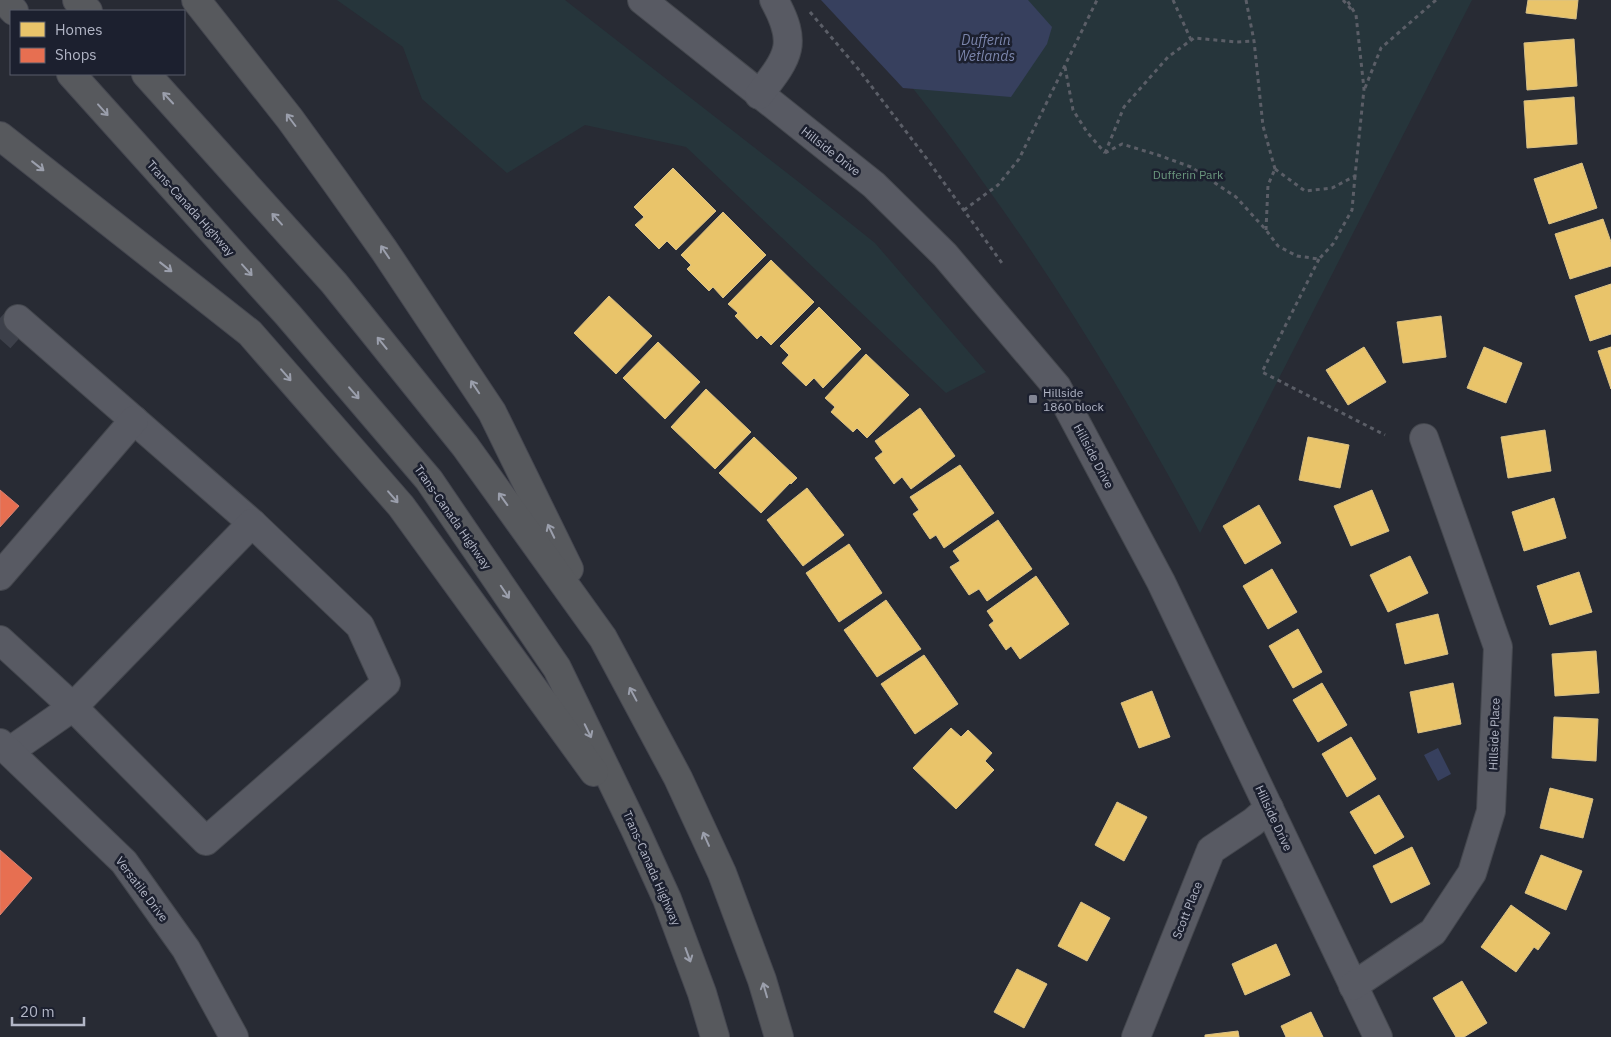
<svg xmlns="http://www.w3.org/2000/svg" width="1611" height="1037" font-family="'IBM Plex Sans',sans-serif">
<rect width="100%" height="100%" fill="#282b34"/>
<g fill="#26353b">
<path d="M 337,0 L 565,0 L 800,183 L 875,243 L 986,372 L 946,393 L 686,147 L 585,125 L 507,173 L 422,99 L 403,47 Z"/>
<path d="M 841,0 L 1472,0 L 1200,533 C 1135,412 1064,294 983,182 C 939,119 890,59 841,0 Z"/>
</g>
<g fill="#37405e">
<path d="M 821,0 L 1028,0 L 1052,27 L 1047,44 L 1011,97 L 903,88 Z"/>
<path d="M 1438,748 L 1451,774 L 1438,781 L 1424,755 Z"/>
</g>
<g fill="#e9c46a" stroke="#d8c086">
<path d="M 1528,0 L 1578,0 L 1576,19 L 1526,13 Z"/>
<path d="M 1574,39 L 1577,86 L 1527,90 L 1524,43 Z"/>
<path d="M 1574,97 L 1577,144 L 1527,148 L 1524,101 Z"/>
<path d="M 1582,163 L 1597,208 L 1549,224 L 1534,179 Z"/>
<path d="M 673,168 L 716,211 L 676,250 L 667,241 L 659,249 L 635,225 L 644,217 L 634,207 Z"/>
<path d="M 723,212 L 766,255 L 723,298 L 713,287 L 709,291 L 687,269 L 691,265 L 681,255 Z"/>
<path d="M 1603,219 L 1611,242 L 1611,266 L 1570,279 L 1555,234 Z"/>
<path d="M 771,260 L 814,302 L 771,345 L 761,335 L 757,339 L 735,316 L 738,313 L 728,304 Z"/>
<path d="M 1611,284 L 1611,334 L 1590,341 L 1575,296 Z"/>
<path d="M 609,296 L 652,336 L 616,374 L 574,333 Z"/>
<path d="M 819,307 L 861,349 L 823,388 L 814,378 L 806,386 L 782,363 L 789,355 L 780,346 Z"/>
<path d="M 1441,316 L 1446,357 L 1403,363 L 1397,322 Z"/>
<path d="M 658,342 L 700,382 L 665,419 L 623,378 Z"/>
<path d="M 1364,347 L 1386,382 L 1348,405 L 1326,370 Z"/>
<path d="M 1484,347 L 1522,363 L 1506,403 L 1467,388 Z"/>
<path d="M 1611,347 L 1611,389 L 1598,351 Z"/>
<path d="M 866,354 L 909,395 L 867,438 L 857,428 L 853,432 L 831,412 L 835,407 L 825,398 Z"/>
<path d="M 706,389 L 751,432 L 715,469 L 671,427 Z"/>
<path d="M 920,408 L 955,456 L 911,489 L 902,477 L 894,484 L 875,458 L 883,452 L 875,441 Z"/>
<path d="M 1545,430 L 1551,471 L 1508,478 L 1501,437 Z"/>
<path d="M 754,437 L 797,478 L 791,484 L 790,483 L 761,513 L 719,473 Z"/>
<path d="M 1308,437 L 1349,445 L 1340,488 L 1299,480 Z"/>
<path d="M 960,465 L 994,513 L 944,548 L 936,535 L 930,539 L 913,514 L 919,510 L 910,497 Z"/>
<path d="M 807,488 L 844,535 L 803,566 L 767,520 Z"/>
<path d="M 1372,490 L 1389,531 L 1351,546 L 1334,506 Z"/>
<path d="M 1554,498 L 1566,538 L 1524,551 L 1512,512 Z"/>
<path d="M 1259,505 L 1281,543 L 1245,564 L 1223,526 Z"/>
<path d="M 998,520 L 1032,569 L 987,601 L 979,589 L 969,595 L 950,567 L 960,561 L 953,551 Z"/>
<path d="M 849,544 L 882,593 L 839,622 L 806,573 Z"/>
<path d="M 1410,556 L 1428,593 L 1388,612 L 1370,575 Z"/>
<path d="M 1272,569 L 1297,612 L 1268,629 L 1243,586 Z"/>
<path d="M 1579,572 L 1592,612 L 1550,625 L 1537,586 Z"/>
<path d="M 1036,576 L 1069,624 L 1020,659 L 1011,646 L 1006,650 L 989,625 L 994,621 L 987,611 Z"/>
<path d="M 886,600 L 921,649 L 877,677 L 844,630 Z"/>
<path d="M 1438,614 L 1448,654 L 1405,664 L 1396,624 Z"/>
<path d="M 1298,629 L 1322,672 L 1293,688 L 1269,646 Z"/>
<path d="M 1596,651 L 1599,693 L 1555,696 L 1552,654 Z"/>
<path d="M 924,655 L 958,704 L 915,734 L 881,684 Z"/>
<path d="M 1322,683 L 1347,725 L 1318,742 L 1293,700 Z"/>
<path d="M 1453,683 L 1461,724 L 1418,733 L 1410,692 Z"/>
<path d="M 1152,691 L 1170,737 L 1139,748 L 1121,703 Z"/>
<path d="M 1554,717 L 1598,719 L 1596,761 L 1552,758 Z"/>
<path d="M 951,728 L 961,737 L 968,730 L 992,753 L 985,761 L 994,770 L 956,809 L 913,768 Z"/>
<path d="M 1351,737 L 1376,779 L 1347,797 L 1322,754 Z"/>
<path d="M 1550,788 L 1593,799 L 1583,838 L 1540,828 Z"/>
<path d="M 1379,795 L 1404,837 L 1375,854 L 1350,812 Z"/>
<path d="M 1117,802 L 1147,817 L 1124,861 L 1095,845 Z"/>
<path d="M 1412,847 L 1430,884 L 1391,903 L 1373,866 Z"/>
<path d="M 1541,855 L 1582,871 L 1566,910 L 1525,893 Z"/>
<path d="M 1081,902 L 1110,918 L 1087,961 L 1058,946 Z"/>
<path d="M 1511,905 L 1550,933 L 1538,950 L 1534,947 L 1516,972 L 1481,947 Z"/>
<path d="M 1276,944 L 1290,975 L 1245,995 L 1232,964 Z"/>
<path d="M 1017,969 L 1047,984 L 1024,1028 L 994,1012 Z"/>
<path d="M 1462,981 L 1487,1023 L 1464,1037 L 1456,1037 L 1433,998 Z"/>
<path d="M 1311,1012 L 1323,1037 L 1286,1037 L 1281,1026 Z"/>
<path d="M 1238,1031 L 1239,1037 L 1205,1037 L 1205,1035 Z"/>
</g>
<g fill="#e76f51" stroke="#d78474">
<path d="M 0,490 L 19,506 L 0,527 Z"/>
<path d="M 0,850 L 32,878 L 0,915 Z"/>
</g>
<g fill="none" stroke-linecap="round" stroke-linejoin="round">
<path stroke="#3d404a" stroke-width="28" stroke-dasharray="28 14" stroke-linecap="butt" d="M 0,339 L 18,319"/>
<g stroke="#44474e" stroke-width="30">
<g id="minor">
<path d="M 642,0 L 874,185 L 945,255 L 1057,387 L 1161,582 L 1378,1037"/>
<path d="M 759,95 C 788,57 799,45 774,0"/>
<path d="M 18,319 L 252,523"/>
<path d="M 0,576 L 134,420"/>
<path d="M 0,640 L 73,707 L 206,841 L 386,683 L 360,626 L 252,523 L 73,707 L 10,751"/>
<path d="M 0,743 L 124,862 L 186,949 L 234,1037"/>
<path d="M 1353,986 L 1433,932 L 1472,873 L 1491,811 L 1498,647 L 1424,438"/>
<path d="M 1136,1037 L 1211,850 L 1253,822 L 1269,808"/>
</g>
</g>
<g stroke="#454750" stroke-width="30">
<g id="highway">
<path d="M 4,0 L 14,11"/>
<path d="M 77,0 L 88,11"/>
<path d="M 196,0 L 290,119 L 335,181 L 384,250 L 492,412 L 569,569"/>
<path d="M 71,74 L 288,315 L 429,480 L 557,668 L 635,829 L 667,899 L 702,993 L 715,1037"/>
<path d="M 146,74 L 334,283 L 465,446 L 603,638 L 678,778 L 722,873 L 762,980 L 779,1037"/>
<path d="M 0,136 L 250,333 L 401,506 L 594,772"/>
</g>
</g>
<g stroke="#5b5e67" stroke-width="3" stroke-dasharray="4 4" stroke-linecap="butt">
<path d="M 1173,0 L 1191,40"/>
<path d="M 1246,0 L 1254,41 L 1263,126 L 1275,169"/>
<path d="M 1343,0 L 1351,9"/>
<path d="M 810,12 L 859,70 L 927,159 L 1004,266"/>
<path d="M 1065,67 L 1073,110 L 1087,132 L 1105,153"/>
<path d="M 1365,88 L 1381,48 L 1436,0"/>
<path d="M 1105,153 L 1122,144 L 1158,155 L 1191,167 L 1236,197 L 1266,230 L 1278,246 L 1297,256 L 1319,259 L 1333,244 L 1352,210 L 1355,176"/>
<path d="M 1105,153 L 1124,107 L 1168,57 L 1194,38 L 1236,42 L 1254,41"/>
<path d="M 1275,169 L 1305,191 L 1332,188 L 1355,176 L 1364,89 L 1356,15 L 1347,0"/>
<path d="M 964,210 L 998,185 L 1019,159 L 1097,0"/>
<path d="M 1266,230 L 1268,185 L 1275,169"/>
<path d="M 1319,259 L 1262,372 L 1385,435"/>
</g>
<use href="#minor" stroke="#585a63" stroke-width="28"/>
<use href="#highway" stroke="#57595d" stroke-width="28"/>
</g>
<defs><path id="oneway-shaft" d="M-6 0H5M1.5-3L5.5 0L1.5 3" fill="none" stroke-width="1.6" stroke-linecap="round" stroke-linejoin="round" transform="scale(1.25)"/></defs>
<g stroke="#9b9fac">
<use href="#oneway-shaft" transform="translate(168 98) rotate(-133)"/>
<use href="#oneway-shaft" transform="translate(103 110) rotate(48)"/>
<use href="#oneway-shaft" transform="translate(291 120) rotate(-127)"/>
<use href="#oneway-shaft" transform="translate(38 166) rotate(38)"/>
<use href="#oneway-shaft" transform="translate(277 219) rotate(-132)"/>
<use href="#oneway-shaft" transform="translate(385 252) rotate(-124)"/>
<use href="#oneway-shaft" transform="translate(166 267) rotate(38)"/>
<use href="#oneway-shaft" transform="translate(247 270) rotate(48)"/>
<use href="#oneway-shaft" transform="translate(382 343) rotate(-129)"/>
<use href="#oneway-shaft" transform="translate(286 375) rotate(49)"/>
<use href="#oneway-shaft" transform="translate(475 387) rotate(-124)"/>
<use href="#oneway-shaft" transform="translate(354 393) rotate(49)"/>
<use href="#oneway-shaft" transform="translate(393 497) rotate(49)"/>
<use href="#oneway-shaft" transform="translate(503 499) rotate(-126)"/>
<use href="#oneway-shaft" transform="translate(551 531) rotate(-116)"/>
<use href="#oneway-shaft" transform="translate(505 592) rotate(56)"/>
<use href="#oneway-shaft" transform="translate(633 694) rotate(-118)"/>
<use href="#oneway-shaft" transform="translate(588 731) rotate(64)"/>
<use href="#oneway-shaft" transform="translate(706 839) rotate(-114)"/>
<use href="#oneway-shaft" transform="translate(688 955) rotate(70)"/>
<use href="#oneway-shaft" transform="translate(765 990) rotate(-106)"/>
</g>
<rect fill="#828593" stroke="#1c202f" stroke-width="2" x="1028" y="394" width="10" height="10" rx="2.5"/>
<g text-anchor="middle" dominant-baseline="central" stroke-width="5" stroke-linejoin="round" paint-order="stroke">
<g font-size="12" fill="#b2b6c6" stroke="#1c202f">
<text transform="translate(831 151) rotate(38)">Hillside Drive</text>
<text transform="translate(191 208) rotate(48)">Trans-Canada Highway</text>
<text transform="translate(1094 456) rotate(62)">Hillside Drive</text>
<text transform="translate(453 517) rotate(55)">Trans-Canada Highway</text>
<text transform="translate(1494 734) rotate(-88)">Hillside Place</text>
<text transform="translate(1274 818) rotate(65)">Hillside Drive</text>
<text transform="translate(652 868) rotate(66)">Trans-Canada Highway</text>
<text transform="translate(142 889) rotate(53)">Versatile Drive</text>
<text transform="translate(1187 910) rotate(-68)">Scott Place</text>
</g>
<g font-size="12" fill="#6a967d" stroke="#1c202f">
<text x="1188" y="174">Dufferin Park</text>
</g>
<g font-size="12" fill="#b2b6c6" stroke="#1c202f" text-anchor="start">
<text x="1043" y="392">Hillside<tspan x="1043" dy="14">1860 block</tspan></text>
</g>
<g font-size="14" font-style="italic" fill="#7c86ac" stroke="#1c202f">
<text x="986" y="40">Dufferin<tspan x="986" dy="16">Wetlands</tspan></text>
</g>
</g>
<rect x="10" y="10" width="175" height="65" fill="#1c202f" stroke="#585c6b"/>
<rect x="20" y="22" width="25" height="15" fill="#e9c46a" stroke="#585c6b"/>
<text x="55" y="35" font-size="15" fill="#b2b6c6">Homes</text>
<rect x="20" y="48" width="25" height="15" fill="#e76f51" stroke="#585c6b"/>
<text x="55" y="60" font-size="15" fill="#b2b6c6">Shops</text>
<path d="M12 1017v8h72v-8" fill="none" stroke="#b2b6c6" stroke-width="2.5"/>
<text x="20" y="1017" font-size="15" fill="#b2b6c6" stroke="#1c202f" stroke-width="4" paint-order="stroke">20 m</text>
</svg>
